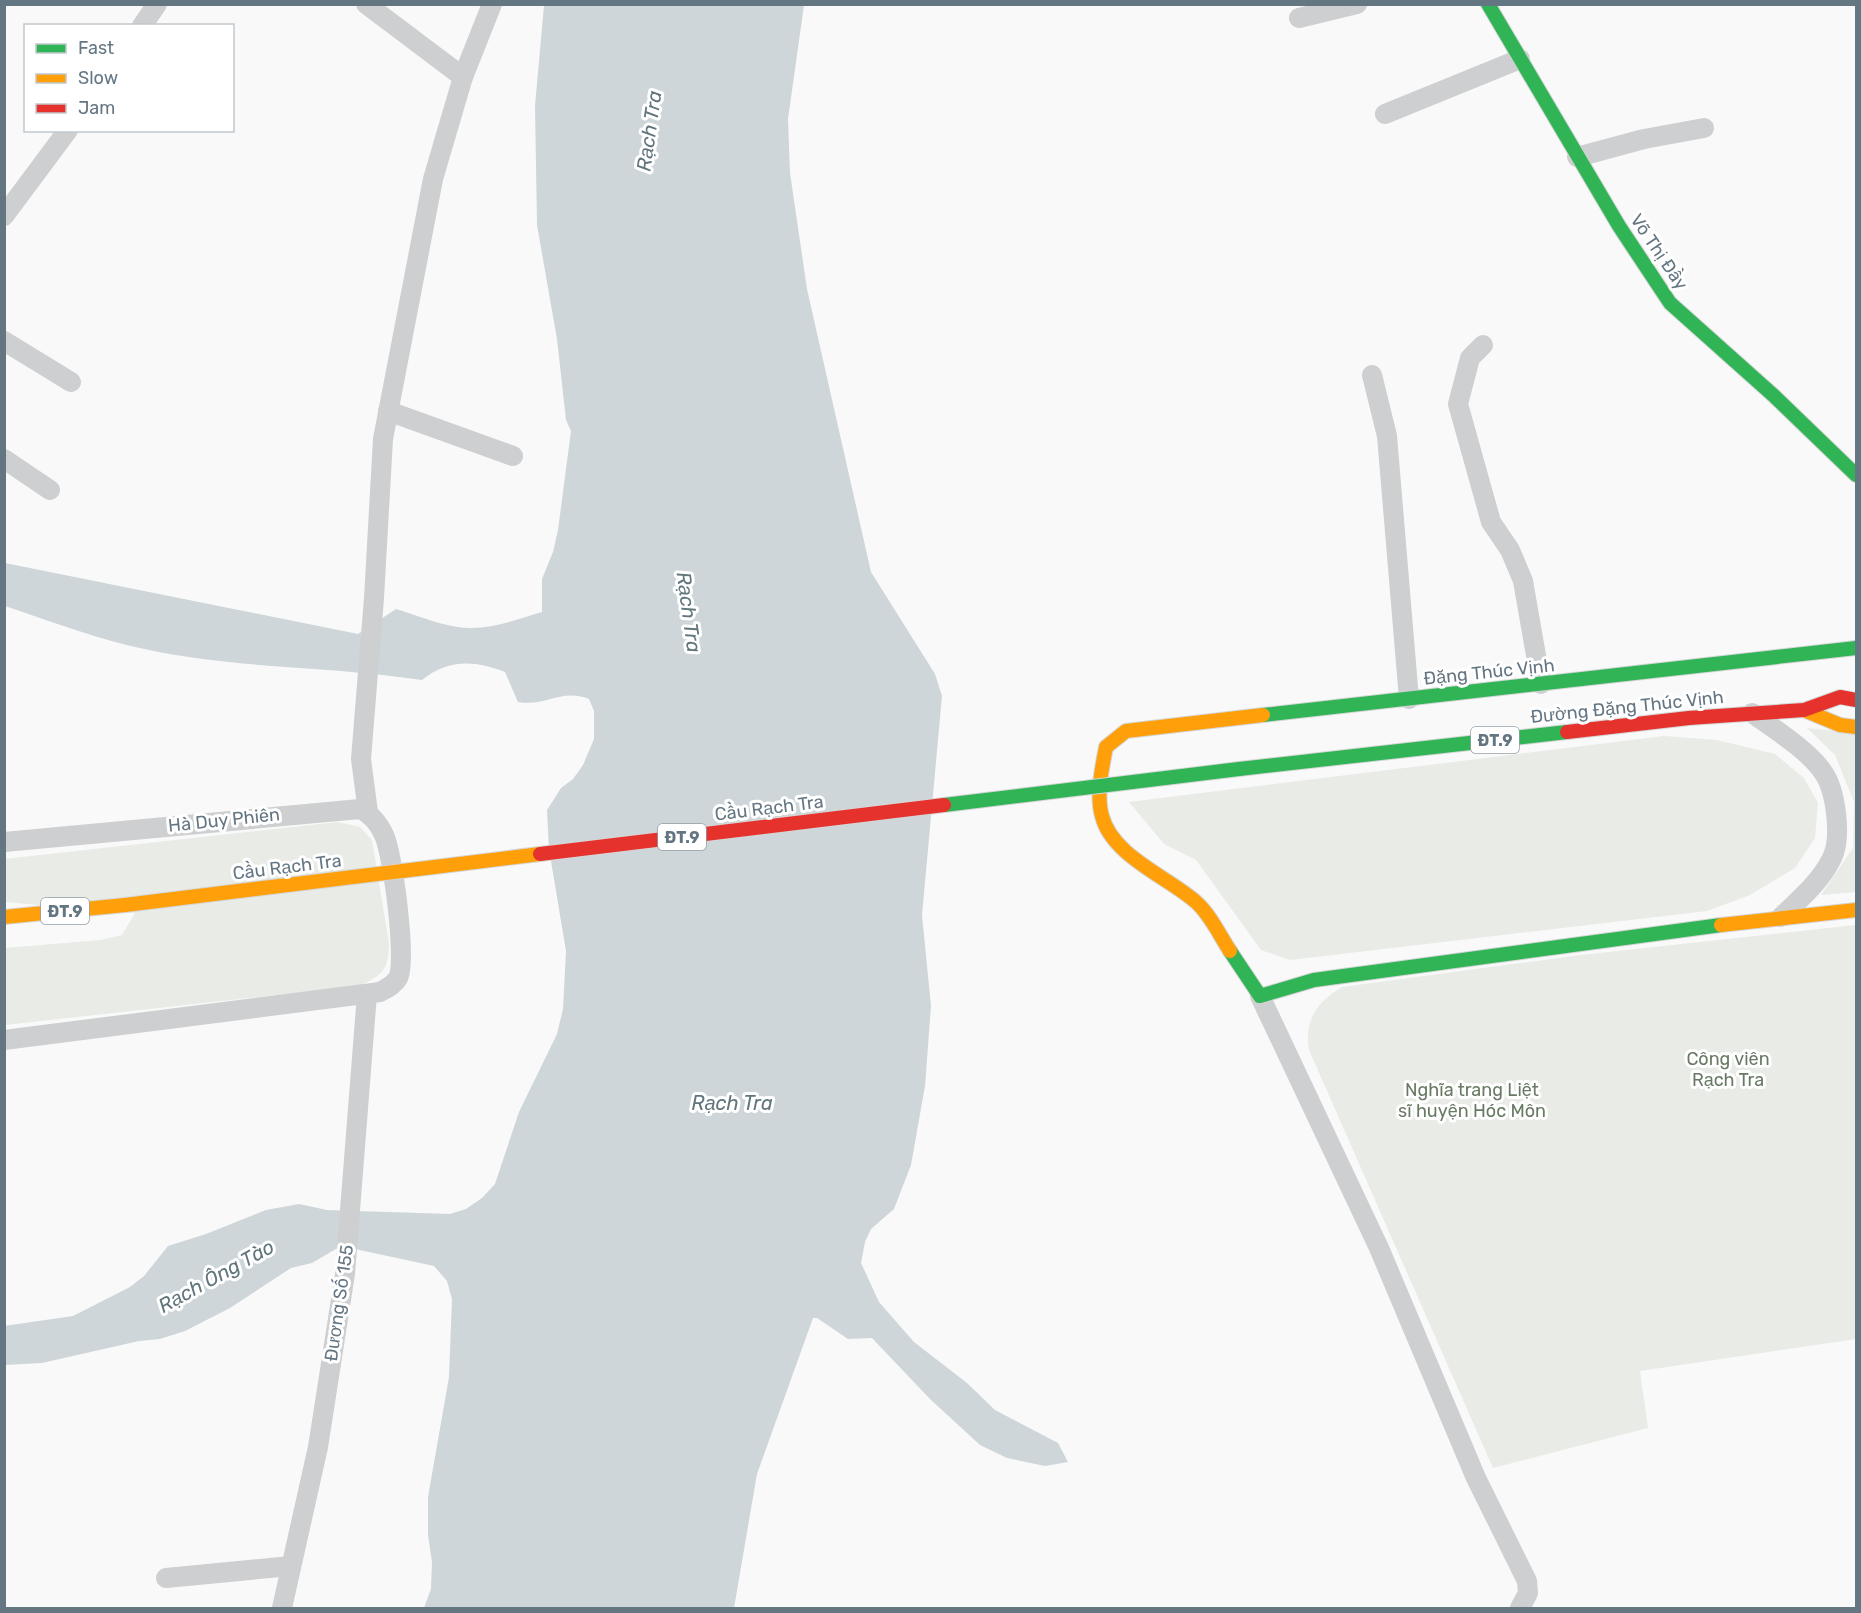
<svg xmlns="http://www.w3.org/2000/svg" width="1861" height="1613" font-family="Rubik,sans-serif">
<rect width="100%" height="100%" fill="#f9f9f9"/>
<g fill="#e8ebe6">
<path d="M 1807,728 L 1856,733 L 1856,892 L 1821,895 L 1853,848 L 1854,802 L 1835,755 Z"/>
<path d="M 1664,736 L 1717,740 L 1775,754 L 1804,778 L 1818,803 L 1815,838 L 1795,868 L 1750,895 L 1707,911 L 1290,960 L 1261,950 L 1196,860 L 1164,844 L 1129,802 Z"/>
<path d="M 338,822 L 360,827 L 372,840 L 389,943 C 389,970 382,976 358,986 L 5,1025 L 5,948 L 101,940 L 122,935 L 135,913 L 5,902 L 4,859 Z"/>
<path d="M 1856,925 L 1856,1339 L 1640,1371 L 1648,1428 L 1493,1468 L 1309,1050 C 1304,1020 1317,1002 1342,987 L 1581,955 Z"/>
</g>
<path fill="#ced6d9" d="M 544,5 L 804,5 L 788,119 L 790,173 L 807,289 L 871,572 L 935,674 L 942,696 L 922,915 L 931,1006 L 925,1086 L 911,1165 L 894,1209 L 871,1229 L 865,1242 L 861,1263 L 879,1302 L 914,1342 L 967,1383 L 995,1410 L 1058,1443 L 1068,1462 L 1045,1466 L 1007,1458 L 980,1445 L 930,1399 L 872,1338 L 848,1339 L 817,1318 L 813,1318 L 757,1474 L 734,1608 L 424,1608 L 431,1589 L 432,1562 L 428,1535 L 428,1497 L 449,1377 L 452,1299 L 447,1281 L 434,1266 L 341,1246 L 312,1263 L 291,1268 L 230,1308 L 185,1331 L 160,1339 L 139,1341 L 42,1363 L 5,1365 L 4,1326 L 73,1316 L 130,1287 L 144,1276 L 168,1246 L 206,1234 L 266,1210 L 299,1204 L 327,1210 L 450,1214 L 466,1209 L 482,1198 L 495,1184 L 519,1112 L 557,1034 L 563,1009 L 566,951 L 549,849 L 547,810 L 561,788 L 573,779 L 583,765 L 594,739 L 594,711 L 589,699 C 560,688 547,707 518,702 L 505,672 C 474,660 448,659 422,680 C 331,666 239,669 149,650 C 100,640 52,622 5,606 L 5,563 L 358,634 L 396,609 C 419,616 444,627 468,628 C 493,629 518,619 542,612 L 542,579 L 553,552 L 558,530 L 571,431 L 566,420 L 557,339 L 537,225 L 535,106 Z"/>
<g fill="none" stroke-linecap="round" stroke-linejoin="round">
<g stroke="#d5d6d7" stroke-width="16">
<g id="fast">
<path d="M 1488,4 L 1619,226 L 1670,303 L 1773,395 L 1856,475"/>
<path d="M 1263,715 L 1856,648"/>
<path d="M 1239,769 L 1567,732"/>
<path d="M 1230,951 L 1260,996 L 1314,980 L 1721,925"/>
</g>
</g>
<g stroke="#d5d6d7" stroke-width="16">
<g id="slow">
<path d="M 1804,710 L 1840,725 L 1856,727"/>
<path d="M 4,917 L 125,905"/>
<path d="M 1721,925 L 1856,910"/>
<path d="M 1230,951 C 1220,936 1210,914 1196,902 C 1168,877 1112,856 1102,816 C 1096,795 1102,768 1106,747 L 1126,731 L 1263,715"/>
</g>
</g>
<g stroke="#d5d6d7" stroke-width="16">
<path id="jam" d="M 1567,732 L 1689,718 L 1804,710 L 1840,697 L 1856,700"/>
</g>
<g stroke="#cecfd0" stroke-width="20">
<path d="M 366,4 L 463,77"/>
<path d="M 1299,18 L 1357,4"/>
<path d="M 142,26 L 157,4"/>
<path d="M 1385,114 L 1520,59"/>
<path d="M 1577,157 L 1644,139 L 1704,128"/>
<path d="M 4,216 L 68,130"/>
<path d="M 4,341 L 71,382"/>
<path d="M 1483,345 L 1470,358 L 1458,404 L 1491,522 L 1510,550 L 1523,581 L 1541,684"/>
<path d="M 1372,375 L 1387,436 L 1409,699"/>
<path d="M 388,411 L 513,456"/>
<path d="M 4,459 L 50,490"/>
<path d="M 1752,713 C 1773,728 1809,751 1823,772 C 1836,790 1842,838 1832,858 C 1821,881 1800,899 1781,917"/>
<path d="M 368,812 L 361,759 L 374,598 L 383,439 L 433,179 L 463,77 L 492,4"/>
<path d="M 4,842 L 360,809 C 371,814 379,824 384,835 C 393,854 407,962 398,978 C 394,985 387,988 380,992 L 4,1040"/>
<path d="M 1260,996 L 1379,1248 L 1476,1478 L 1527,1581 L 1528,1593 L 1520,1608"/>
<path d="M 166,1578 L 291,1566"/>
<path d="M 282,1608 L 318,1447 L 345,1274 L 367,994"/>
</g>
<use href="#fast" stroke="#30b455" stroke-width="14"/>
<use href="#slow" stroke="#ff9f0a" stroke-width="14"/>
<use href="#jam" stroke="#e5322d" stroke-width="14"/>
<g stroke="#d5d6d7" stroke-width="16" stroke-linecap="butt">
<path id="fast-bridge" d="M 944,805 L 1239,769"/>
</g>
<g stroke="#d5d6d7" stroke-width="16" stroke-linecap="butt">
<path id="slow-bridge" d="M 125,905 L 540,854"/>
</g>
<g stroke="#d5d6d7" stroke-width="16" stroke-linecap="butt">
<path id="jam-bridge" d="M 540,854 L 944,805"/>
</g>
<use href="#fast-bridge" stroke="#30b455" stroke-width="14"/>
<use href="#slow-bridge" stroke="#ff9f0a" stroke-width="14"/>
<use href="#jam-bridge" stroke="#e5322d" stroke-width="14"/>
</g>
<g text-anchor="middle" dominant-baseline="central" stroke-width="6" stroke-linejoin="round" paint-order="stroke">
<g fill="#fff" stroke="#939fa8" stroke-width="1.5">
<rect x="1471" y="727" width="48" height="26" rx="4.5"/>
<rect x="658" y="824" width="48" height="26" rx="4.5"/>
<rect x="41" y="898" width="48" height="26" rx="4.5"/>
</g>
<g font-size="16" font-weight="bold" fill="#657683">
<text x="1495" y="740">ĐT.9</text>
<text x="682" y="837">ĐT.9</text>
<text x="65" y="911">ĐT.9</text>
</g>
<g font-size="18" fill="#657683" stroke="#fff">
<text transform="translate(1659 252) rotate(56)">Võ Thị Đầy</text>
<text transform="translate(1489 672) rotate(-6)">Đặng Thúc Vịnh</text>
<text transform="translate(1627 707) rotate(-6)">Đường Đặng Thúc Vịnh</text>
<text transform="translate(769 808) rotate(-7)">Cầu Rạch Tra</text>
<text transform="translate(224 820) rotate(-6)">Hà Duy Phiên</text>
<text transform="translate(287 867) rotate(-7)">Cầu Rạch Tra</text>
<text transform="translate(339 1303) rotate(-82)">Đương Số 155</text>
</g>
<g font-size="18" fill="#687a64" stroke="#fff">
<text x="1728" y="1059">Công viên<tspan x="1728" dy="21">Rạch Tra</tspan></text>
<text x="1472" y="1090">Nghĩa trang Liệt<tspan x="1472" dy="21">sĩ huyện Hóc Môn</tspan></text>
</g>
<g font-size="20" font-style="italic" fill="#60757c" stroke="#fff">
<text transform="translate(649 131) rotate(-82)">Rạch Tra</text>
<text transform="translate(689 612) rotate(82)">Rạch Tra</text>
<text x="732" y="1103">Rạch Tra</text>
<text transform="translate(216 1276) rotate(-29)">Rạch Ông Tào</text>
</g>
</g>
<rect width="1861" height="1613" fill="none" stroke="#657683" stroke-width="12"/>
<rect x="24" y="24" width="210" height="108" fill="#ffffff" stroke="#c1c8cd" stroke-width="1.5"/>
<rect x="36" y="44" width="30" height="9" fill="#30b455" stroke="#c1c8cd" stroke-width="1.5"/>
<text x="78" y="54" font-size="18" fill="#657683">Fast</text>
<rect x="36" y="74" width="30" height="9" fill="#ff9f0a" stroke="#c1c8cd" stroke-width="1.5"/>
<text x="78" y="84" font-size="18" fill="#657683">Slow</text>
<rect x="36" y="104" width="30" height="9" fill="#e5322d" stroke="#c1c8cd" stroke-width="1.5"/>
<text x="78" y="114" font-size="18" fill="#657683">Jam</text>
</svg>
